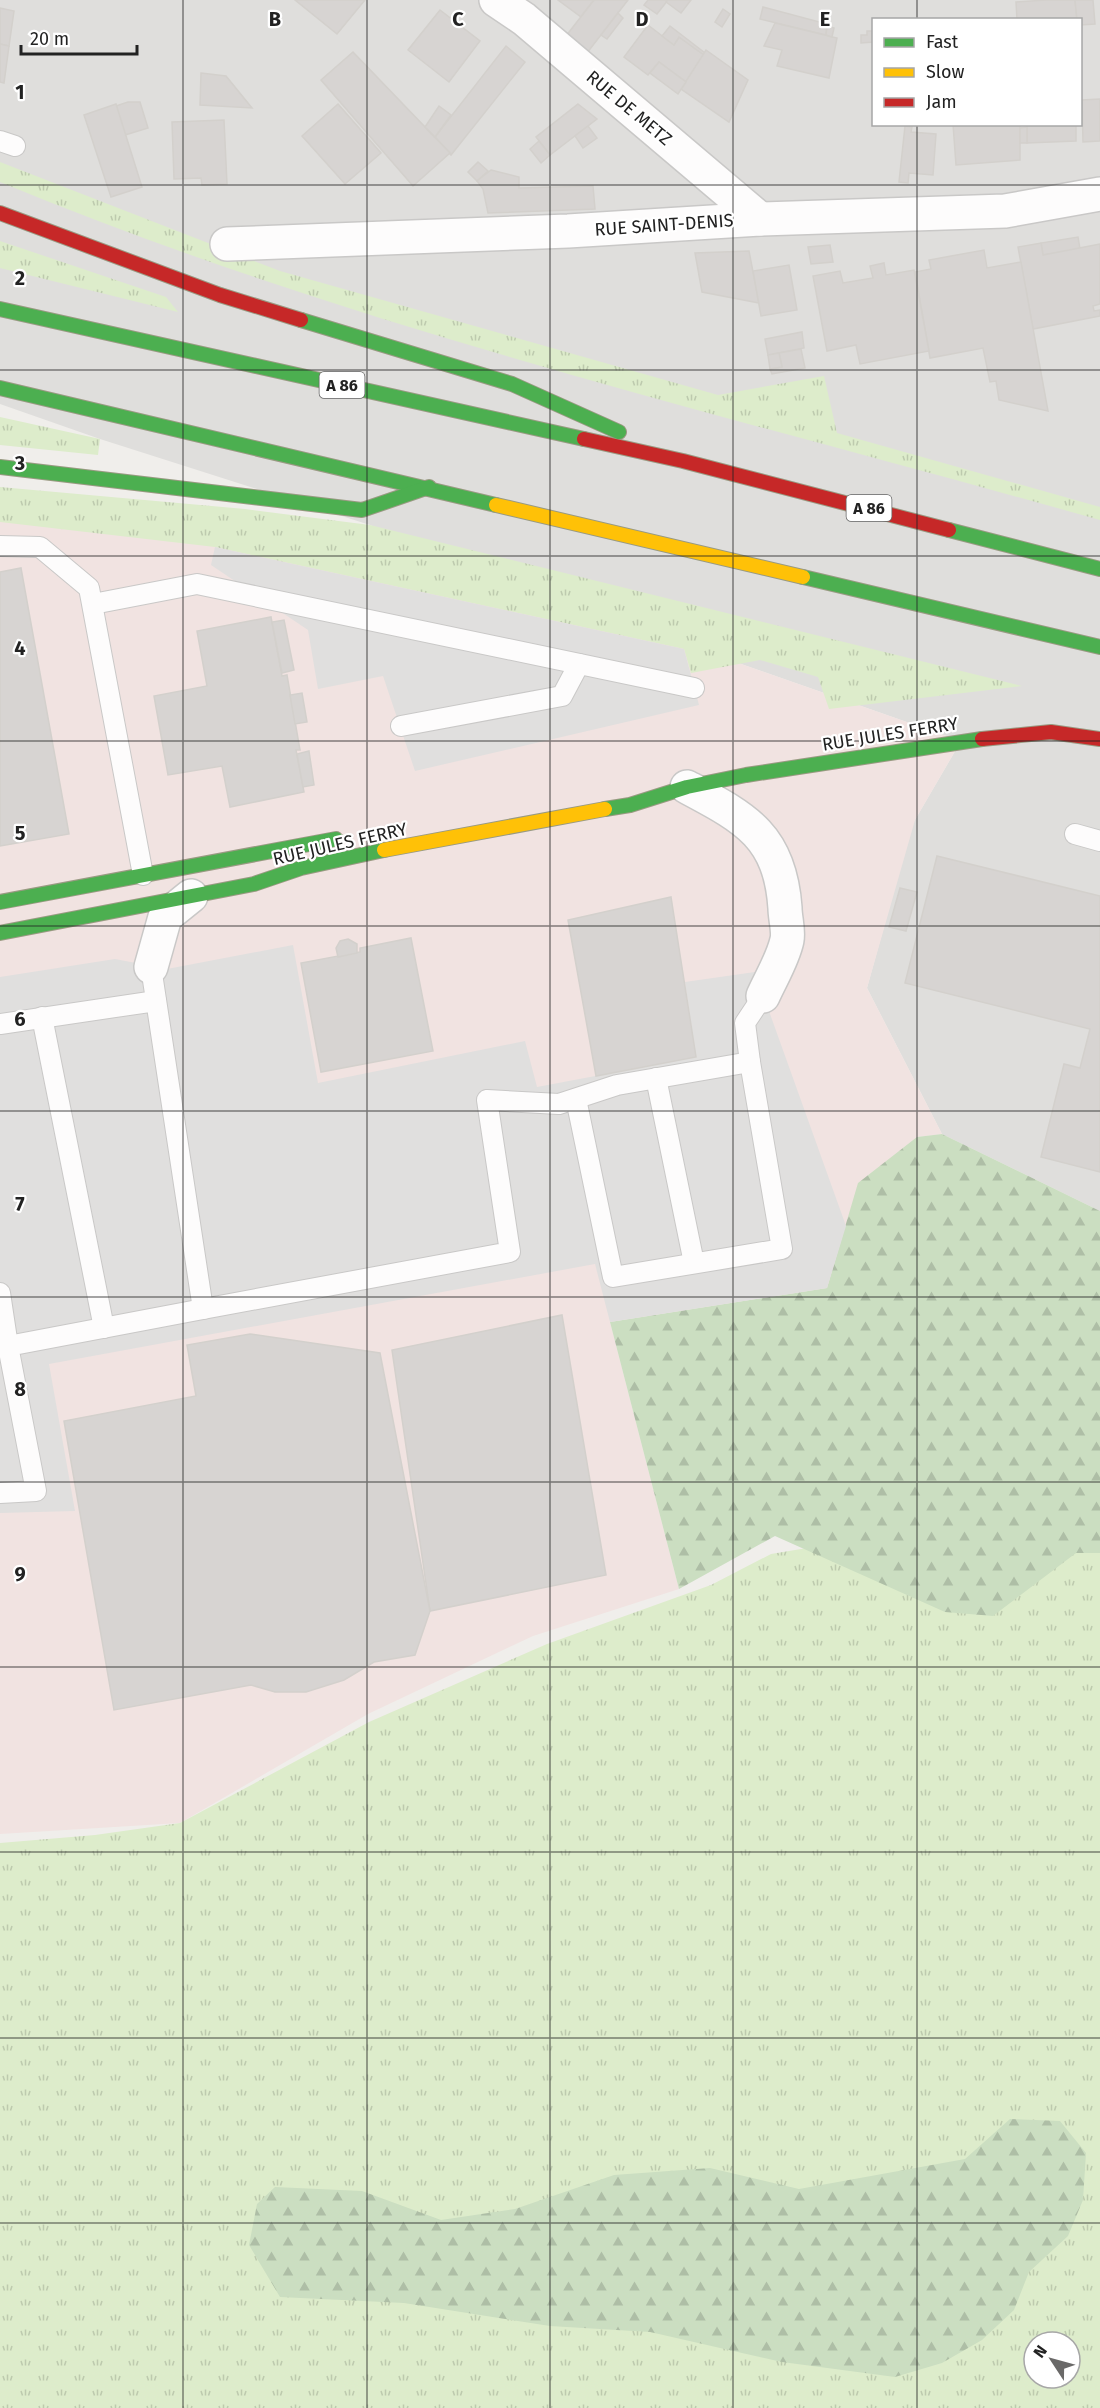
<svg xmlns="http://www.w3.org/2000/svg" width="1100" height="2408" font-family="'Fira Sans',sans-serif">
<defs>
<pattern id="grass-tufts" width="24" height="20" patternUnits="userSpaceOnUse" patternTransform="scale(1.5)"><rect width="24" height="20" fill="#ddeccb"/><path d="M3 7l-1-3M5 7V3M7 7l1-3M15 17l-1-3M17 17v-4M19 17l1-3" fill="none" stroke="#bdcaae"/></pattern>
<pattern id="forest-firs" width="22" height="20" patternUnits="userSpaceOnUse" patternTransform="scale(1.5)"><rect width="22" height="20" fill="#cbdec1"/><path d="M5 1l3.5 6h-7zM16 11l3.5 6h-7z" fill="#aebea6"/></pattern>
</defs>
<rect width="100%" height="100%" fill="#f0eeeb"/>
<path fill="#dfdedc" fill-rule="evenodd" d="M 0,0 L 1100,0 L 1100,1211 L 942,1134 L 867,988 L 912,825 L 961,741 L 633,626 L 370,525 L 100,439 L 0,404 ZM 874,20 L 1080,20 L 1080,124 L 874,124 Z"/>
<path fill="#f1e3e1" d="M 0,505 L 633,626 L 961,741 L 915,820 L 867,988 L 942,1134 L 917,1137 L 827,1288 L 610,1322 L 679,1589 L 533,1636 L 368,1714 L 180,1823 L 0,1834 Z"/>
<g fill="url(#grass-tufts)" fill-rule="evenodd">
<path d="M 0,162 L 280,271 L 718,395 L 824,376 L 837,433 L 1100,507 L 1100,520 C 731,416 355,329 0,182 Z"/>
<path d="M 0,241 L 166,297 L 178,312 L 0,268 Z"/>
<path d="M 0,417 L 100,439 L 98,455 L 0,445 Z"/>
<path d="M 0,487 L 245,509 L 370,525 L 1022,686 L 829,709 L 818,677 L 760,660 L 691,673 L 684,649 L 215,547 L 0,522 Z"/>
<path d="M 1100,1460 L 1100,2408 L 0,2408 L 0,1843 L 95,1835 L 180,1823 L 369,1722 L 547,1644 L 711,1585 L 771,1554 L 819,1546 ZM 1034,2342 L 1070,2342 L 1070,2378 L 1034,2378 Z"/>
</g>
<g fill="url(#forest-firs)">
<path d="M 942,1134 L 1100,1211 L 1100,1553 L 1076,1553 L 993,1616 L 945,1612 L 775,1536 L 679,1589 L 610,1322 L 827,1288 L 858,1183 L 917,1137 Z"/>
<path d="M 1010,2119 L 1060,2121 L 1086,2153 L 1083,2200 L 1068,2236 L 1029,2272 L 1014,2310 L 982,2340 L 942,2363 L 895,2377 L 782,2362 L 650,2332 L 550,2326 L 404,2303 L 280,2297 L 249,2245 L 257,2204 L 275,2187 L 362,2191 L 441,2220 L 515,2209 L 614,2175 L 710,2168 L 799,2189 L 965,2159 Z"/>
</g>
<g fill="#e0dfde">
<path d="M 215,547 L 684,649 L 699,705 L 415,771 L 383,676 L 318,689 L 308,630 L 211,565 Z"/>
<path d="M 293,945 L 318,1083 L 525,1041 L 537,1087 L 696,1057 L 685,982 L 755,972 L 846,1226 L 827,1288 L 610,1322 L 595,1264 L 49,1364 L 75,1511 L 0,1513 L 0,977 L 115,959 L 167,969 Z"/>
</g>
<g fill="#d7d4d2" stroke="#d3d0cc" stroke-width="1.5">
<path d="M 295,0 L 365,0 L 337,34 Z"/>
<path d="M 558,0 L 594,0 L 581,17 Z"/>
<path d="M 594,0 L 628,0 L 587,53 L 566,36 Z"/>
<path d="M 648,0 L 668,0 L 657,14 L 644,5 Z"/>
<path d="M 668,0 L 691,0 L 681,13 L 666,2 Z"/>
<path d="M 1046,0 L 1075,0 L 1077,20 L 1017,20 L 1016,2 Z"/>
<path d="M 1075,0 L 1093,0 L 1095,24 L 1080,25 L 1080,20 L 1077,20 Z"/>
<path d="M 763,7 L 827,24 L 826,35 L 760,19 Z"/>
<path d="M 0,8 L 14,11 L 9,46 L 0,44 Z"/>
<path d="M 723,9 L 730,14 L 722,27 L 715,22 Z"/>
<path d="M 440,10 L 480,41 L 449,82 L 408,50 Z"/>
<path d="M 618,13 L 623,18 L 607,39 L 601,35 Z"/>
<path d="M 775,23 L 837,38 L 829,78 L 777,66 L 782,50 L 764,46 Z"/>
<path d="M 648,25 L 674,45 L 679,37 L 704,55 L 686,82 L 659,62 L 648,75 L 624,57 Z"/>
<path d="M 670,26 L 705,53 L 704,55 L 679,37 L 674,45 L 662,36 Z"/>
<path d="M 827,26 L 834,28 L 832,37 L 826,35 Z"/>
<path d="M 867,31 L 874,31 L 874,42 L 861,43 L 861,35 L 867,35 Z"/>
<path d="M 0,44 L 9,46 L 4,83 L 0,82 Z"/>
<path d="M 506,46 L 525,62 L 451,155 L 435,137 Z"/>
<path d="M 706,50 L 748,80 L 729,122 L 681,89 Z"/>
<path d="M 353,52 L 450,153 L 413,186 L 321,80 Z"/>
<path d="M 659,62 L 686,82 L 678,94 L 650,73 Z"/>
<path d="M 201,73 L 226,76 L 252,108 L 200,105 Z"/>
<path d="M 1100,99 L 1100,141 L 1083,142 L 1082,100 Z"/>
<path d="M 128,102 L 140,102 L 148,128 L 125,135 L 116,106 Z"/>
<path d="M 116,104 L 142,187 L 111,197 L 84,115 Z"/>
<path d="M 338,104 L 381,153 L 345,184 L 302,136 Z"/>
<path d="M 578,104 L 597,119 L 550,155 L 536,137 Z"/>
<path d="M 439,106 L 451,115 L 435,137 L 425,127 Z"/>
<path d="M 224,120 L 227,184 L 202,185 L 201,178 L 174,179 L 172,122 Z"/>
<path d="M 953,124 L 1020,124 L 1020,160 L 956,165 Z"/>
<path d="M 1027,124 L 1076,124 L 1076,141 L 1027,143 Z"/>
<path d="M 588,126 L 597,138 L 583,148 L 575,136 Z"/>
<path d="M 905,126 L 912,127 L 911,132 L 936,134 L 933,175 L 909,173 L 908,183 L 899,182 Z"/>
<path d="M 1027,127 L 1027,143 L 1020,143 L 1020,128 Z"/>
<path d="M 539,141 L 550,155 L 541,163 L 530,149 Z"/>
<path d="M 478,162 L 488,171 L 477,181 L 468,172 Z"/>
<path d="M 491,170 L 519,177 L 519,188 L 593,186 L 595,209 L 488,213 L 483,189 L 477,181 Z"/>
<path d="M 1078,237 L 1080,249 L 1043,255 L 1041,243 Z"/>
<path d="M 1041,243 L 1043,255 L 1100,244 L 1100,304 L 1093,306 L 1094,311 L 1100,310 L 1100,316 L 1033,329 L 1018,247 Z"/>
<path d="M 830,245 L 833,262 L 811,264 L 808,247 Z"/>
<path d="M 984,250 L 987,268 L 1021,262 L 1048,411 L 999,400 L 996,381 L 990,382 L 983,348 L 930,358 L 915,272 L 931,269 L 929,260 Z"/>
<path d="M 749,251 L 759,303 L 702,292 L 695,253 Z"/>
<path d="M 884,263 L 886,275 L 914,270 L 929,351 L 860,364 L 856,345 L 827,351 L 813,276 L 840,271 L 843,283 L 873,278 L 870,266 Z"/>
<path d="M 789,265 L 797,310 L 761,316 L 753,271 Z"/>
<path d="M 802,332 L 804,348 L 768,355 L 765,339 Z"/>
<path d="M 801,349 L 805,368 L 772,374 L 770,369 L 782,367 L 779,353 Z"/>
<path d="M 779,353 L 782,367 L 770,369 L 768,355 Z"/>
<path d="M 21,568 L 69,834 L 0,846 L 0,572 Z"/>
<path d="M 271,617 L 282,676 L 287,675 L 300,750 L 296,750 L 304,792 L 230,807 L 222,766 L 168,775 L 154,696 L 207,686 L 197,631 Z"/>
<path d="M 284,620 L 294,670 L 282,673 L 272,622 Z"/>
<path d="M 302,693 L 307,722 L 295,724 L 290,695 Z"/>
<path d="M 309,751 L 314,785 L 303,787 L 297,754 Z"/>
<path d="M 937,856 L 1100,896 L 1100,1172 L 1041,1157 L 1064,1064 L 1080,1068 L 1090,1029 L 905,983 Z"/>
<path d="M 900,888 L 917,892 L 906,931 L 889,927 Z"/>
<path d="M 671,897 L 696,1057 L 596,1076 L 568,920 Z"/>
<path d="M 411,938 L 433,1051 L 321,1072 L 301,963 L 360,952 L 360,948 Z"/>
<path d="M 348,939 L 357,944 L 357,953 L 338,957 L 336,948 L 340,941 Z"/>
<path d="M 562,1315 L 606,1575 L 430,1611 L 392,1350 Z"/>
<path d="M 250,1334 L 380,1353 L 430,1611 L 415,1655 L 374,1662 L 344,1680 L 306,1692 L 275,1692 L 251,1685 L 114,1710 L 64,1421 L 196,1396 L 187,1345 Z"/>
</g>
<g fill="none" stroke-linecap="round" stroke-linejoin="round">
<g stroke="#c9c8c7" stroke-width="22">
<g id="lane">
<path d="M 0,141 L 15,146"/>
<path d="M 0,546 L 40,547 L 89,588 L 143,875"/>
<path d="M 93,604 L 197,584 L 694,688"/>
<path d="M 401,726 L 562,696 L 579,664"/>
<path d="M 1075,834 L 1100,841"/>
<path d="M 151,967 L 203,1309 L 510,1252 L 487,1100 L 559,1104 L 617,1085 L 750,1062 L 745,1023 L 763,996"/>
<path d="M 42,1017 L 104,1328"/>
<path d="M 0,1024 L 156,1001"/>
<path d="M 656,1078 L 694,1263"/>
<path d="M 576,1099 L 613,1277 L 782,1249 L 750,1062"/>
<path d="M 0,1293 L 8,1346"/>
<path d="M 0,1493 L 36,1491 L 8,1346 L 203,1309"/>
</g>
</g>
<g stroke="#c9c8c7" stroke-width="36">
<g id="street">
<path d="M 496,0 L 524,19 L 760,219"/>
<path d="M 227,244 L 568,231 L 760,219 L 1005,211 L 1100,194"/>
<path d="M 687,787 C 745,818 780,835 785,908 C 785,918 789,931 787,940 C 783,959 771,978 763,996"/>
<path d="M 151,967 L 165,917 L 191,896"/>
</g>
</g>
<g stroke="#999a82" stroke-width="16">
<g id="fast">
<path d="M 0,309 L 584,439"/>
<path d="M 301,320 L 512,384 L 619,432"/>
<path d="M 0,388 L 496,505"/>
<path d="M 0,467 L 362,510 L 429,487"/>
<path d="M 949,530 L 1100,569"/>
<path d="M 803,577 L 1100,647"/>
<path d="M 605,809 L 630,805 L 687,787 L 746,775 L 982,739"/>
<path d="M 0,902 L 336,839"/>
<path d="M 0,933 L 254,884 L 301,868 L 384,850"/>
</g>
</g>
<g stroke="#999a82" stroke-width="16">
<g id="slow">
<path d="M 496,505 L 803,577"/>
<path d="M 384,850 L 605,809"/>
</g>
</g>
<g stroke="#999a82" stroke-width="16">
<g id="jam">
<path d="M 0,213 L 220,295 L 301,320"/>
<path d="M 584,439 L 683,461 L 949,530"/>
<path d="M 982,739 L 1051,732 L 1100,739"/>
</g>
</g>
<use href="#lane" stroke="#fdfcfc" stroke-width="20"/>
<use href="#street" stroke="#fdfcfc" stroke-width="33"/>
<use href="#fast" stroke="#4caf50" stroke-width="14"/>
<use href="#slow" stroke="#ffc107" stroke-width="14"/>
<use href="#jam" stroke="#c62828" stroke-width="14"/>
</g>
<path fill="none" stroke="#222" stroke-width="1.5" stroke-opacity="0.55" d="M 183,0 L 183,2408M 367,0 L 367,2408M 550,0 L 550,2408M 733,0 L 733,2408M 917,0 L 917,20M 917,124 L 917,2408M 0,185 L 1100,185M 0,370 L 1100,370M 0,556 L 1100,556M 0,741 L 1100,741M 0,926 L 1100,926M 0,1111 L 1100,1111M 0,1297 L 1100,1297M 0,1482 L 1100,1482M 0,1667 L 1100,1667M 0,1852 L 1100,1852M 0,2038 L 1100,2038M 0,2223 L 1100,2223"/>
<g text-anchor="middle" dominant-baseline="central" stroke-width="4.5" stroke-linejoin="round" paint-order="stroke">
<g fill="#fff" stroke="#646464" stroke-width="1.5">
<rect x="319.5" y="372" width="45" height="26" rx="4.5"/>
<rect x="846.5" y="495" width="45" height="26" rx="4.5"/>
</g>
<g font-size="16" font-weight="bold" fill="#222">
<text x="342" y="385">A 86</text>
<text x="869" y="508">A 86</text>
</g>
<g font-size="18" fill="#222" stroke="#fff">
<text transform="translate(629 108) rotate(40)">RUE DE METZ</text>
<text transform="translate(664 225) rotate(-4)">RUE SAINT-DENIS</text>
<text transform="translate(890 734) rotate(-9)">RUE JULES FERRY</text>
<text transform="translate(340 844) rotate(-13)">RUE JULES FERRY</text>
</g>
</g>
<g font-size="20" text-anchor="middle" font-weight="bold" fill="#222" stroke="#fff" stroke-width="4.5" stroke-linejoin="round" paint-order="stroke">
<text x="275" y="26">B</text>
<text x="458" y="26">C</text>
<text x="642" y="26">D</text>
<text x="825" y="26">E</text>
<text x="20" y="99">1</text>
<text x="20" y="285">2</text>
<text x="20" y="470">3</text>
<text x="20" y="655">4</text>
<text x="20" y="840">5</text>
<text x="20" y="1026">6</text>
<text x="20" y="1211">7</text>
<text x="20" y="1396">8</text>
<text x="20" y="1581">9</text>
</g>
<rect x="872" y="18" width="210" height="108" fill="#ffffff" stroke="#a7a7a7" stroke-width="1.5"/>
<rect x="884" y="38" width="30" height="9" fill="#4caf50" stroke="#a7a7a7" stroke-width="1.5"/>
<text x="926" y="48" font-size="18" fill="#222222">Fast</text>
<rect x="884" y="68" width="30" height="9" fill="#ffc107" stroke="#a7a7a7" stroke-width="1.5"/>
<text x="926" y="78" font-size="18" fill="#222222">Slow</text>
<rect x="884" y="98" width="30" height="9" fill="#c62828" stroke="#a7a7a7" stroke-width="1.5"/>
<text x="926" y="108" font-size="18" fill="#222222">Jam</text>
<g transform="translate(1052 2360) rotate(306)"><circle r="28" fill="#ffffff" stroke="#a7a7a7" stroke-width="1.5"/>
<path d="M0-4.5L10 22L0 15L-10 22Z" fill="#6a6968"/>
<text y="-9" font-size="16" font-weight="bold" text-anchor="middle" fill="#222222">N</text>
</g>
<path d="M21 45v9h116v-9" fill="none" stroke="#222222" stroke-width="3"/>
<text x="30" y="45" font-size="18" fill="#222222" stroke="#ffffff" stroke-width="4.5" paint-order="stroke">20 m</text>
</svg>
